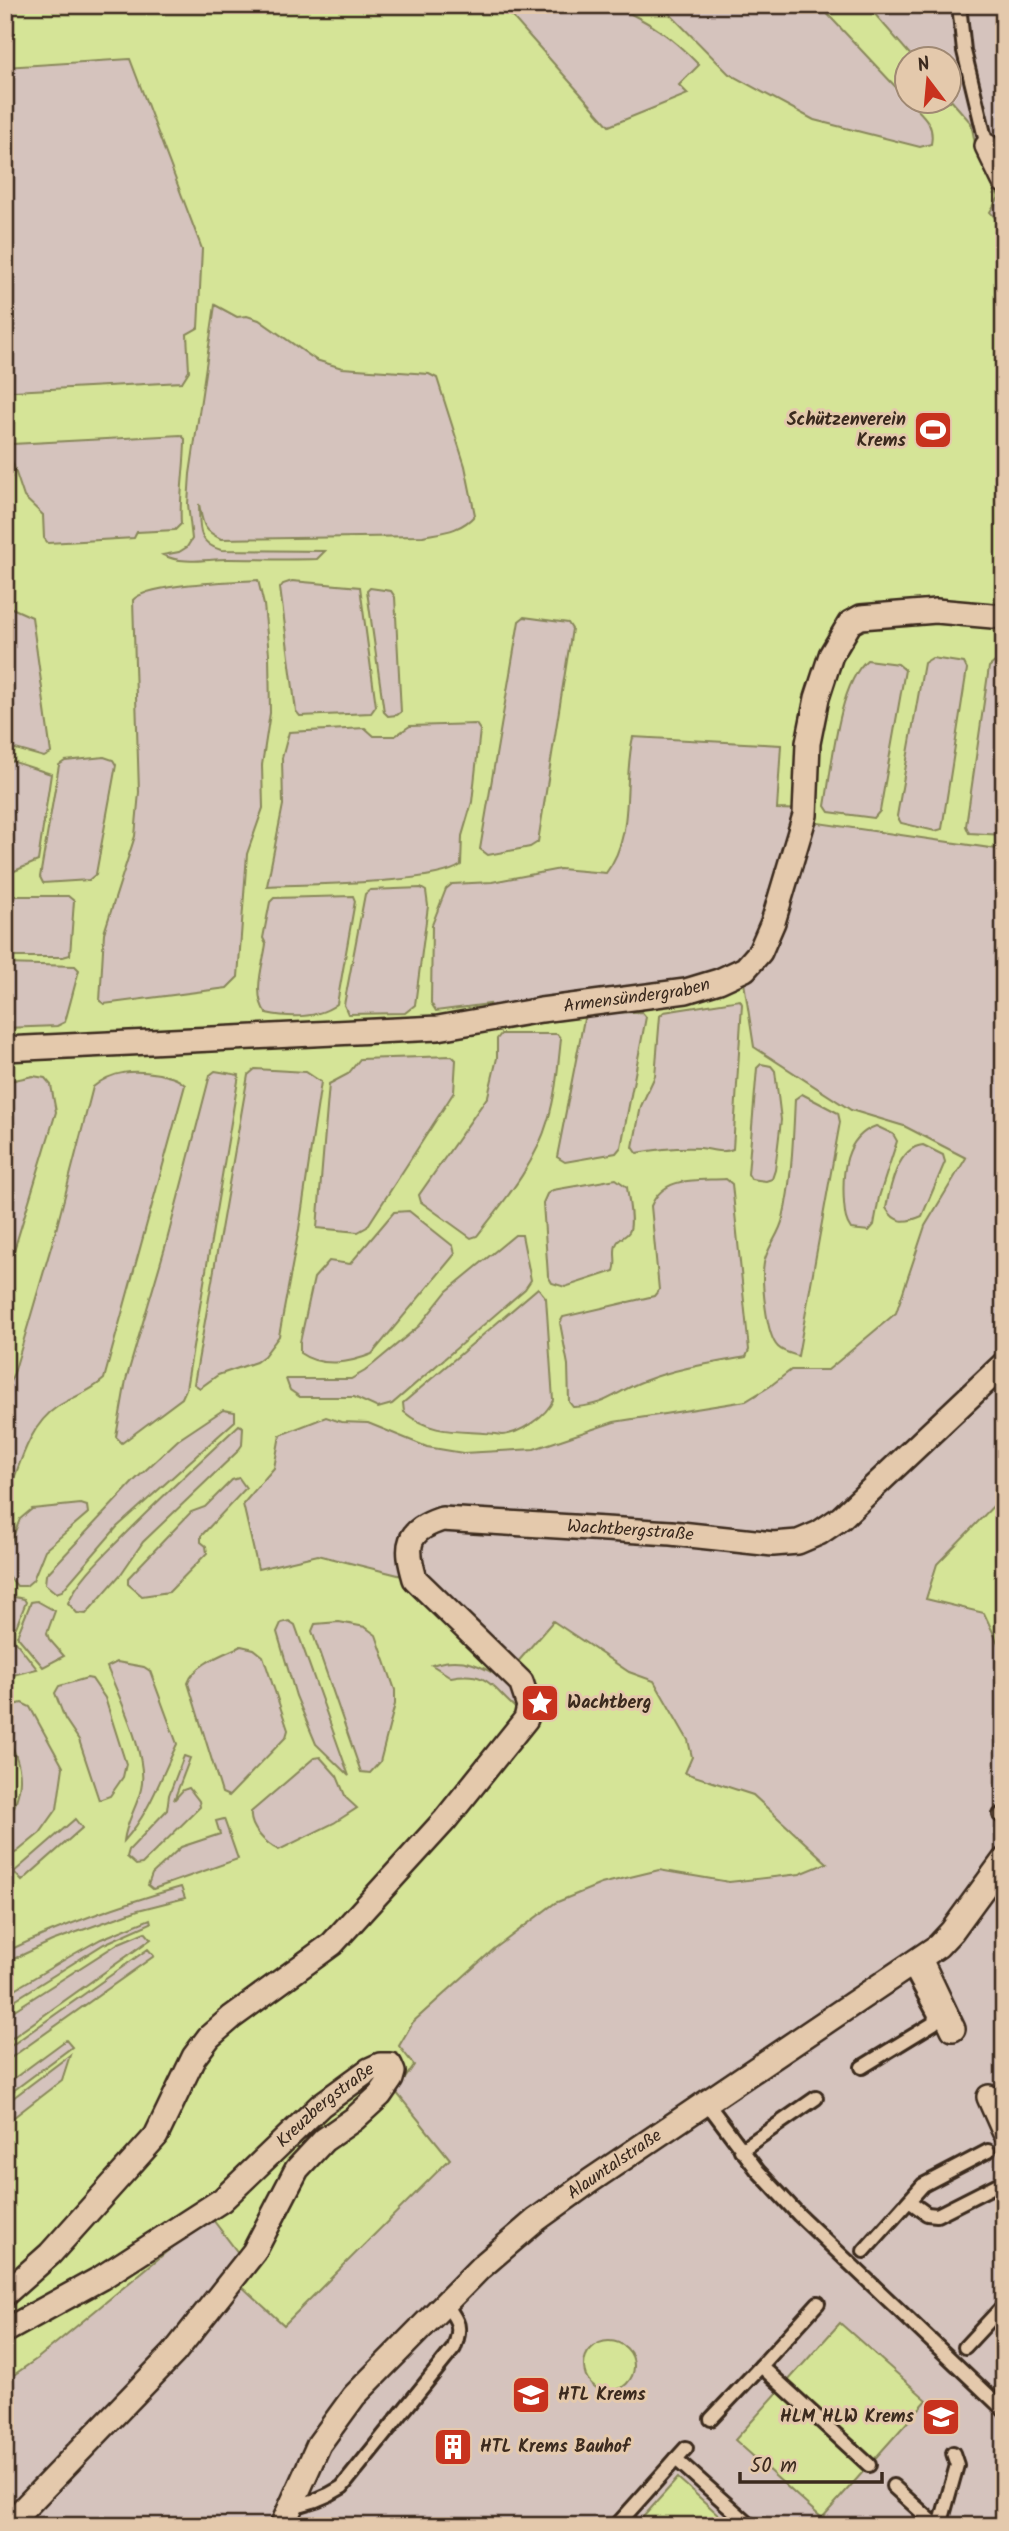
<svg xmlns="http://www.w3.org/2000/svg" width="1009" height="2531" font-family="Kalam,sans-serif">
<rect width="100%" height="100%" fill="#d5c3bd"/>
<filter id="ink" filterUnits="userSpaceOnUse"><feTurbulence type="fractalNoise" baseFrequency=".0143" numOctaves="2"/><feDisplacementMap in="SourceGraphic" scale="14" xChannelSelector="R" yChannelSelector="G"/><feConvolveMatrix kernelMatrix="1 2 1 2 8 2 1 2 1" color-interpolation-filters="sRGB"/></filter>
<g filter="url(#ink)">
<g fill="#d5e497" stroke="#88875a" stroke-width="2" fill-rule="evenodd">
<path d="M 5,5 L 502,5 L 609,126 L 688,94 L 679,85 L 699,65 C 670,35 651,23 613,5 L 661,5 L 729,74 L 814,120 L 920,147 L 931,144 C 935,123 923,116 910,102 L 950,102 L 950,99 L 971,123 L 976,148 L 999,197 L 990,212 L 1004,228 L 1004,662 L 996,661 L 989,667 L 966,826 L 969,833 L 1004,835 L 1004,850 L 811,822 L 812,810 L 777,809 L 781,745 L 633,737 C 622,783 636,833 606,873 L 560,869 L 492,882 L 452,884 L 446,889 L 432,925 L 431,1003 L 436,1011 L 490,1004 L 490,1013 L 437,1022 L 5,1044 L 5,1028 L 57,1026 L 65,1022 L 79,970 L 75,966 L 5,964 L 5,957 L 63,957 L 70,955 L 74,901 L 68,896 L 5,896 L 5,875 L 38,861 L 51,774 L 5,759 L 5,746 L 44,757 L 51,753 L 32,617 L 5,605 L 5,480 L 11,477 L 5,462 L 5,363 L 6,385 L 13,391 L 182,382 L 189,371 L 187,334 L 198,328 L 202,249 L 130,59 L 5,67 ZM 215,305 L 237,317 L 247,316 L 259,320 L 316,360 L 342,368 L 429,374 L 437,378 L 465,466 L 475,515 C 461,531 444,532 423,536 L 221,539 C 202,530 203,523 199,504 C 200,526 196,543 221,550 L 325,551 L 317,559 C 287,560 258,559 228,559 C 205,559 184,565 163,555 L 179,552 L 187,547 L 192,539 L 188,504 L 190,474 ZM 181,435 L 185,439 C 185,468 179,495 181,524 L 175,530 L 137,532 L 134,538 L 48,543 L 44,538 L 43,515 L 24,497 L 8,449 L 12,444 ZM 258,580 L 264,605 L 269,654 L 270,713 L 262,765 L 263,808 L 247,854 L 238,977 L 227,988 L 104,1004 L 100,1001 L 104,933 L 135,836 L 139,792 L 133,600 C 147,583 233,582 258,580 ZM 292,581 L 360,587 L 376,706 L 371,713 L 300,716 L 296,711 L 280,588 L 283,584 ZM 370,588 L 391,591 L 395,597 L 401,712 L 397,715 L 388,716 L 384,712 L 367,591 ZM 524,617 L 568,623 L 572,629 L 538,842 L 530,847 L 488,855 L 480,849 L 519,621 ZM 932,658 L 964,663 L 967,669 L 942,829 L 935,831 L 901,823 L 897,816 L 924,663 ZM 867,660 L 898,664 L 905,670 L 880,811 L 874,818 L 829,812 L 825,806 C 832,767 838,685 867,660 ZM 476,724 L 480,730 L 472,802 L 462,836 L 461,865 C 436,884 305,884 267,886 L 283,805 L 282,758 L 289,732 L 365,728 L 374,736 L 395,736 L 410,726 ZM 104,757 L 113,760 L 116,765 L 96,874 L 89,880 L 43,883 L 40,877 L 59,765 L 65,761 ZM 421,888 L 426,891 L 428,906 L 415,1005 L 405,1013 L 348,1014 L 344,1005 L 365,894 L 370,890 ZM 353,896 L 355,901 L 337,1004 C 317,1019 290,1018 266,1013 C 252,995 263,965 266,944 L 263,938 L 270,902 L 274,898 Z"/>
<path d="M 819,5 L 867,5 L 914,59 L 908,60 L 907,99 Z"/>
<path d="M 743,976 L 754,1047 L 851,1110 L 904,1126 L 966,1158 L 925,1226 L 896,1313 L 828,1370 L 791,1370 L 769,1387 L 746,1401 L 614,1422 L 534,1449 L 463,1453 L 427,1447 L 368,1423 L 341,1422 L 326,1417 L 280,1435 L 274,1468 L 243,1504 L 258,1569 L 318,1555 L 402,1576 L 507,1683 C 484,1665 461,1655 432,1665 L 451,1677 C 490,1670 492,1689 519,1711 L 513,1729 L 325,1937 L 286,1970 L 297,1984 L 326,1963 L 356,1929 L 537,1703 C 536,1685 529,1677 516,1664 L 553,1621 L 629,1672 L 654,1681 L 688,1740 L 692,1757 L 685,1773 L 753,1795 L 827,1863 L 800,1874 L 729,1882 L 659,1870 L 601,1884 L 555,1903 L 494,1949 L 413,2022 L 399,2046 L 414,2065 L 396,2092 L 450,2159 L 284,2325 L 239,2284 L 251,2270 L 210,2216 L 38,2358 L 5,2381 L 5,2124 L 62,2080 L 70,2055 L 5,2104 L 5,2097 L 72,2047 L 66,2040 L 5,2085 L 5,2062 L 154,1956 L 148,1949 L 5,2050 L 5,2043 L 151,1939 L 145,1932 L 119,1943 L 5,2016 L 5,2006 L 104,1944 L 151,1923 L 150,1919 L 101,1939 L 74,1954 L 5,1995 L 5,1963 L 52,1941 L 138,1910 L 185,1898 L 181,1887 C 120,1904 63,1925 5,1952 L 5,1858 L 17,1852 L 40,1833 L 57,1809 L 63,1767 L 30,1707 L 22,1703 L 5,1707 L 5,1677 L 37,1669 L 5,1628 L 5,1623 L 16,1627 L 26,1602 L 24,1599 L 5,1595 L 5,1567 L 8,1576 L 17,1586 L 26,1586 L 33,1580 L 45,1550 L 88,1513 L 87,1506 L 81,1504 L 32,1509 L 20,1519 L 5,1557 L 5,1492 L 11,1487 C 21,1460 31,1424 57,1407 C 74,1396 89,1393 104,1379 L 185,1085 C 177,1077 169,1077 159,1074 C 135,1070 113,1070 93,1087 L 56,1230 L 14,1373 L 5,1392 L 5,1280 L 56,1112 L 51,1085 L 45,1078 L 33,1076 L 5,1082 L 5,1054 L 324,1038 ZM 740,1000 L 742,1004 L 733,1149 C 722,1154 711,1149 700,1148 C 678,1147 658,1149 637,1153 L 633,1147 L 641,1106 L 655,1076 L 660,1016 L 664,1012 ZM 642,1012 L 646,1017 L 621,1147 L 616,1153 L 565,1162 L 557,1157 L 584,1019 L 590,1013 ZM 501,1034 L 557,1034 L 561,1039 C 558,1066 556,1094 548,1120 C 535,1165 505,1200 477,1236 L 471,1238 L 421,1202 L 419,1195 L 488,1096 L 497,1058 L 497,1039 ZM 452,1056 L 456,1060 L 454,1092 L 367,1227 L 358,1232 L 317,1228 L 329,1084 L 348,1074 L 360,1059 ZM 761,1064 L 771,1066 L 775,1071 L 781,1120 L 775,1170 L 772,1179 L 766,1181 L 751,1179 L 748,1174 L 757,1068 ZM 255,1069 L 306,1072 L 321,1082 L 299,1229 L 279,1336 L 264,1356 L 256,1362 L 218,1375 L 200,1388 L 194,1384 L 248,1075 ZM 215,1071 L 239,1075 L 186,1389 L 182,1398 L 122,1443 L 116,1437 L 126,1380 L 166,1244 L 210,1075 ZM 802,1094 L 838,1113 L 840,1122 L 798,1356 C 792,1354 783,1352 778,1347 C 766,1336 761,1279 764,1263 C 767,1247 780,1234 783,1218 C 792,1180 793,1139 795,1099 ZM 876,1126 L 893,1134 L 897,1141 L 879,1197 L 874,1225 L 869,1231 L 851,1229 C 845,1221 845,1213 844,1203 C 842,1174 844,1137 876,1126 ZM 923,1145 L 943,1155 L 945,1162 L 922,1216 C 906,1223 895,1224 886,1208 C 890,1187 898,1147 923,1145 ZM 616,1179 L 627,1187 C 628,1197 634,1224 629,1232 C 626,1237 619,1238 617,1243 C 612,1251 618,1262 614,1271 L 565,1287 L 552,1283 L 548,1276 L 543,1203 L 547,1194 L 553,1190 ZM 726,1179 L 732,1184 L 749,1350 L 746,1357 C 712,1363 677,1368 644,1381 C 616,1391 607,1406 573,1407 L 569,1402 L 568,1365 L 560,1323 L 563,1317 L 654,1296 L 659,1290 L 651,1206 C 664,1175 697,1181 726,1179 ZM 409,1211 L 453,1246 L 455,1254 L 372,1354 C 350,1363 321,1368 300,1353 L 300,1342 L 314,1278 L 329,1261 L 350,1264 L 394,1212 ZM 515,1235 L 522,1235 L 531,1280 L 525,1289 L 392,1404 L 378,1408 L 354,1397 L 300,1397 L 290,1390 L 286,1379 L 351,1379 L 365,1371 L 419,1326 L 447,1291 ZM 538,1288 L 546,1298 L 553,1400 C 547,1416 519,1434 502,1435 C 466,1429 435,1438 404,1412 L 403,1403 ZM 223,1410 L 235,1412 L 235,1421 L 117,1527 L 62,1591 L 56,1593 L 45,1584 L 46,1575 L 135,1480 L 178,1440 ZM 239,1425 L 243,1427 L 242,1445 L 237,1452 L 143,1542 L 121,1574 L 86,1614 L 77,1613 L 68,1603 C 78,1580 100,1559 118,1541 C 157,1501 198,1463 239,1425 ZM 239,1478 L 246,1488 L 201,1536 L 201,1542 L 206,1546 L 207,1553 L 169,1592 L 142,1596 L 128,1584 L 128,1578 L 191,1512 L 205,1507 L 232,1480 ZM 37,1601 L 55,1611 L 47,1633 L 49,1639 L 64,1656 L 43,1667 L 17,1636 L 31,1602 ZM 289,1621 L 295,1625 L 349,1776 L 316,1744 L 296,1696 L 277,1632 L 281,1623 ZM 339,1622 L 365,1627 L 376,1635 L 395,1690 L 395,1704 L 380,1762 L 370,1773 L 361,1772 L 312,1631 L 315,1624 ZM 241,1646 L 254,1649 L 263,1656 L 288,1730 L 286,1737 L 229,1796 L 222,1793 L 188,1683 C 194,1664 224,1654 241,1646 ZM 117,1662 L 144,1667 L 150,1671 L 177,1744 C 161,1777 149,1814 124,1841 C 126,1822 137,1807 141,1789 C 149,1758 119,1697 107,1667 ZM 87,1678 L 92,1679 L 105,1698 L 126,1764 L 123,1777 L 110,1796 L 99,1800 L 79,1740 L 65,1719 L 55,1693 L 59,1686 ZM 184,1756 L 190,1758 L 174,1800 L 183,1790 L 189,1788 L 199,1801 L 200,1807 L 142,1864 L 136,1865 L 127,1857 L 129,1850 L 167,1810 L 169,1795 ZM 320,1757 L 337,1776 L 346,1798 L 357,1808 L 334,1823 L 279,1850 C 266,1844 249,1828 251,1812 L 314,1758 ZM 75,1819 L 82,1828 L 22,1881 L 14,1872 ZM 224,1819 L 238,1859 L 153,1889 L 148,1885 L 152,1874 L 181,1847 L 220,1834 L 216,1821 Z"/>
<path d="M 1004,1495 L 1004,1656 L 984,1613 L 926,1599 L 937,1564 Z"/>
<path d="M 5,1733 C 26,1769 24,1790 5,1827 Z"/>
<path d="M 840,2323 L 927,2400 L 822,2518 L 735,2440 Z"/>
<circle cx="609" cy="2366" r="25"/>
<path d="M 678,2478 L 731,2526 L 635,2526 Z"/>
</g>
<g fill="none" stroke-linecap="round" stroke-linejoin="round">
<g stroke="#3b2a1e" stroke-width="18">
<g id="lane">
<path d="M 959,5 L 964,51 L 987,146"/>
<path d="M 1000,1815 L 1004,1818"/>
<path d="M 862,2067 L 934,2023 L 935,2015 L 909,1967"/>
<path d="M 707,2103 L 758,2171 L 799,2215 L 1004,2410"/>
<path d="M 741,2150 L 816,2098"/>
<path d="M 909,2201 L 927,2214 L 937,2215 L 1004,2181"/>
<path d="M 864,2251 L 923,2185 L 988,2151"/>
<path d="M 965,2347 L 1004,2305"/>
<path d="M 761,2366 L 818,2303"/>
<path d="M 711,2419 L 761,2366 L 869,2465"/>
<path d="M 676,2459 L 686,2448"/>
<path d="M 893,2486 L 937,2526"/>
<path d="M 290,2506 C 310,2504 325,2498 342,2487 L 454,2348 C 463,2325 457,2320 444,2302"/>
<path d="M 616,2526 L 676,2459 L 751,2526"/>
<path d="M 940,2526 L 957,2465 L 953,2453"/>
</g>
</g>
<g stroke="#3b2a1e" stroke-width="28">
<g id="street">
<path d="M 987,146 L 1004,181"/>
<path id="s1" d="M 5,1049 L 438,1028 L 541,1010 L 686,991 L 719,981 L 745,969 L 760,952 L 773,922 L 805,815 L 808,743 L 817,698 L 831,655 L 850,623 L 861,617 L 936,611 L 1004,617"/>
<path d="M 920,1959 L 953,2029"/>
<path d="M 989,2097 L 1004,2131"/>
<path id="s2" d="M 5,2294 L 50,2254 L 156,2136 L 194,2057 L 209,2037 L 232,2017 L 332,1944 L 445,1820 L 526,1719 L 529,1706 L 521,1682 L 415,1579 C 405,1545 406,1531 442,1519 L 671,1533 L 773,1544 L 798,1542 L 819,1533 L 841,1518 L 1004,1364"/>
<path id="s3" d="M 5,2331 L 101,2278 L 222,2200 L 321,2105 L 369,2070 L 380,2065 L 390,2065 L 393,2072 L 391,2079 L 380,2095 L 354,2119 L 324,2140 L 297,2169 L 254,2252 L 174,2353 L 7,2526"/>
<path id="s4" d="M 282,2526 L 319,2444 L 354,2396 L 480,2268 L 536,2220 L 590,2181 L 938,1946 L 952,1931 L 1004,1860"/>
</g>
</g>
<use href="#lane" stroke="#e4c9ac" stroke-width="12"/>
<use href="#street" stroke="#e4c9ac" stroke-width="23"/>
</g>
</g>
<defs>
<g id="stadium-square" transform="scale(2.0125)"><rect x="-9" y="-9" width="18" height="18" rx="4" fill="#c8321e" stroke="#e4c9ac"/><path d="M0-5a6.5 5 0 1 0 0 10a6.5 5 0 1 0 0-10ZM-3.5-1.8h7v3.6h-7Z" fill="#fff"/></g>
<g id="sight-square" transform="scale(2.0125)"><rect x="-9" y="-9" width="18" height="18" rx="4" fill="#c8321e" stroke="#e4c9ac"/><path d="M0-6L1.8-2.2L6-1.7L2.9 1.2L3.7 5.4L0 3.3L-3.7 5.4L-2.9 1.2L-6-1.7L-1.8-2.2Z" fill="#fff"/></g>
<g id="school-square" transform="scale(2.0125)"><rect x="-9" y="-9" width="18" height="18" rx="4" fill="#c8321e" stroke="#e4c9ac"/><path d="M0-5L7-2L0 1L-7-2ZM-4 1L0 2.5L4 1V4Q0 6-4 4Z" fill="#fff"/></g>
<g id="building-square" transform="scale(2.0125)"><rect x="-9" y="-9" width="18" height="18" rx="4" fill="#c8321e" stroke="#e4c9ac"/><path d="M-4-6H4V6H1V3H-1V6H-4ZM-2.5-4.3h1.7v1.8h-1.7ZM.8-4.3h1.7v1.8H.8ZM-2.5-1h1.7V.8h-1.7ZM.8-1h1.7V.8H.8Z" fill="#fff"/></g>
</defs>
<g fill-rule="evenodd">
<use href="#stadium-square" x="933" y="430"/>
<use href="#sight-square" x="540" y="1703"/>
<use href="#school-square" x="531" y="2395"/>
<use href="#school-square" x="941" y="2417"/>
<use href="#building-square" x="453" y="2447"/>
</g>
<g text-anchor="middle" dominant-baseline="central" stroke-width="6" stroke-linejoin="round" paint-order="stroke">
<g font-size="18" font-weight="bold" fill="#3b2a1e" stroke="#e4c9ac" text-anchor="start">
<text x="906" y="420" text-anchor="end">Schützenverein<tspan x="906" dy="21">Krems</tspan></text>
<text x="567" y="1703">Wachtberg</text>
<text x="558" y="2395">HTL Krems</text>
<text x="914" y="2417" text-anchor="end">HLM HLW Krems</text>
<text x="480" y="2447">HTL Krems Bauhof</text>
</g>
<g font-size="18" fill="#3b2a1e" stroke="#e4c9ac">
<text stroke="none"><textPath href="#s1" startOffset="635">Armensündergraben</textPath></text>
<text stroke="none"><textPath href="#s2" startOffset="1236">Wachtbergstraße</textPath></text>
<text stroke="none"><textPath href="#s3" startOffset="394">Kreuzbergstraße</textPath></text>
<text stroke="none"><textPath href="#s4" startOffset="499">Alauntalstraße</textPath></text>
</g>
</g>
<rect width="1009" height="2531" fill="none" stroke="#e4c9ac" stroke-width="28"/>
<rect x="14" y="14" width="981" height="2503" fill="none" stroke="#3b2a1e" stroke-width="2.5" filter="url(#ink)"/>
<g transform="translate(928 80) rotate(344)"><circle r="33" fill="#e4c9ac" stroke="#a08973" stroke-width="2"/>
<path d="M0-5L12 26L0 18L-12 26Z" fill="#c8321e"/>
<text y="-10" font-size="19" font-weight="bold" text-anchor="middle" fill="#3b2a1e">N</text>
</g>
<path d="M740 2472v10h142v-10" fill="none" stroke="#3b2a1e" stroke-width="3.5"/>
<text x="750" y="2472" font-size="21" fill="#3b2a1e" stroke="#e4c9ac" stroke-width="5" paint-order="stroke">50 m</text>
</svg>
